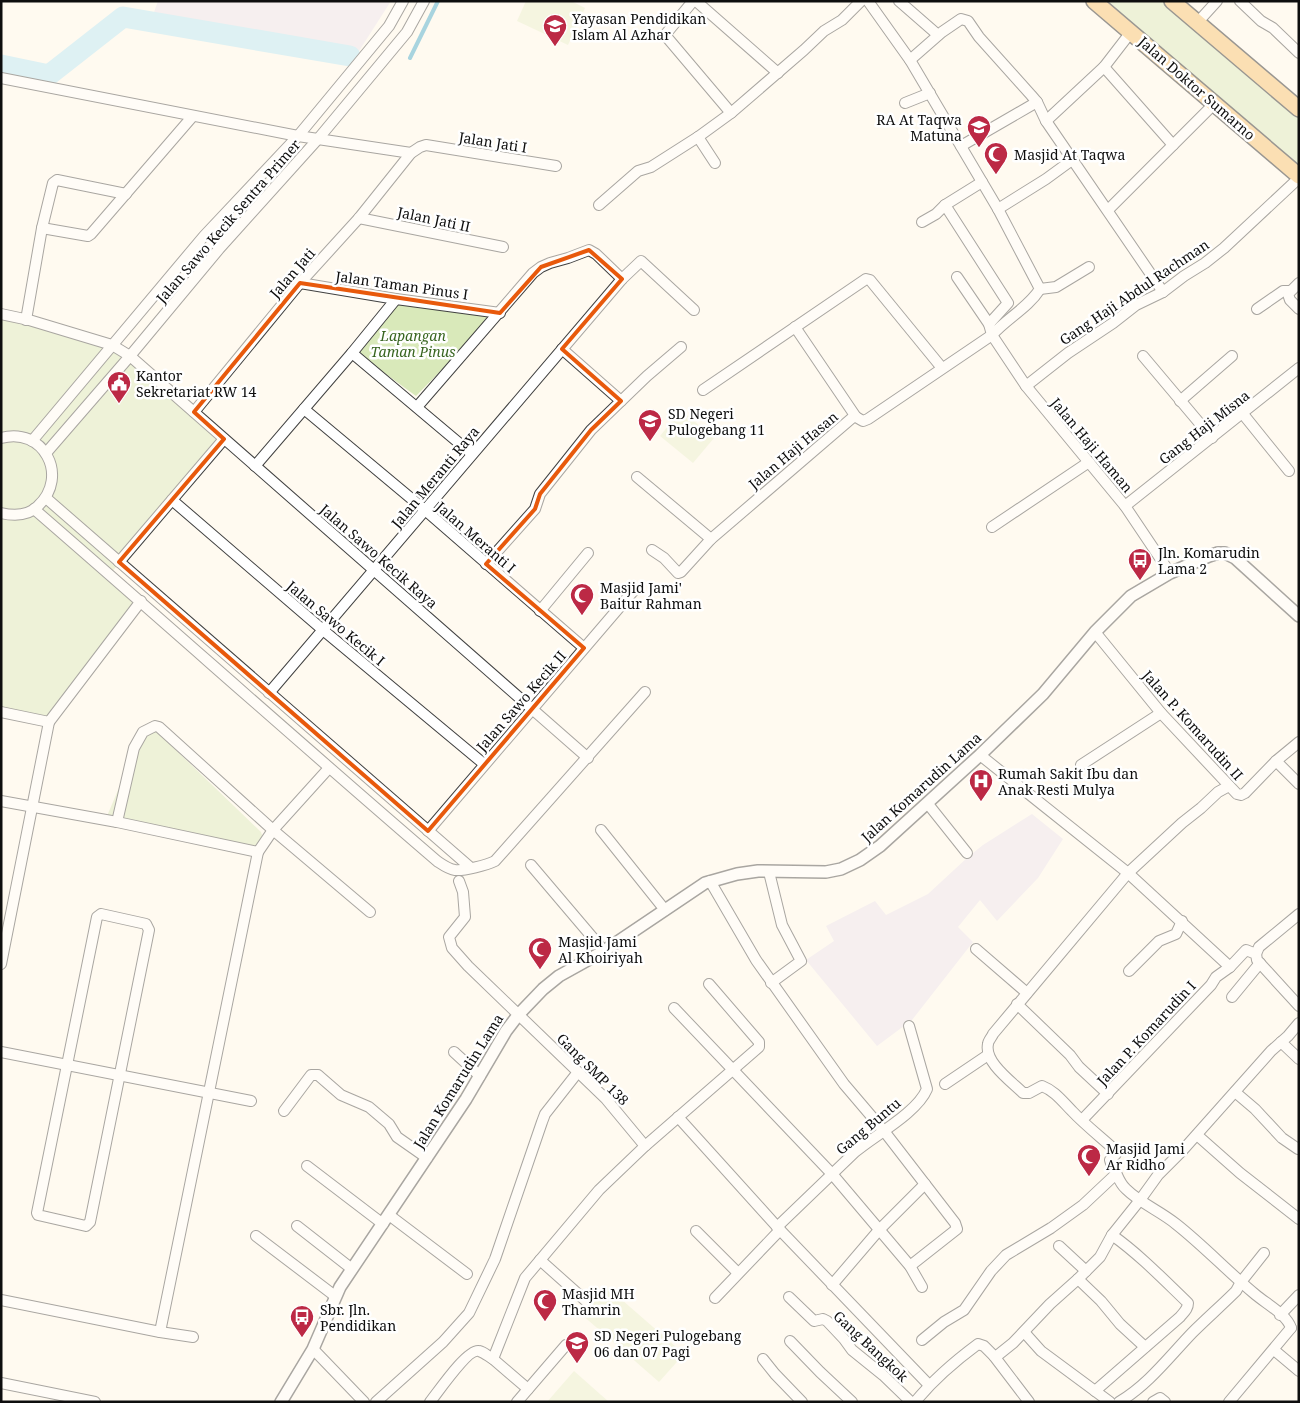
<svg xmlns="http://www.w3.org/2000/svg" width="1300" height="1403" font-family="'Noto Serif',serif">
<rect width="100%" height="100%" fill="#fffaf0"/>
<g fill="#eae3ed">
<path d="M 158,1 L 391,1 L 359,51 L 153,15 Z"/>
<path d="M 1032,814 L 1063,839 L 1038,878 L 997,921 L 980,900 L 958,927 L 973,942 L 912,1020 L 877,1046 L 806,960 L 834,941 L 826,926 L 875,901 L 886,915 L 928,894 L 968,857 L 983,845 Z"/>
</g>
<g fill="#d9e9ba">
<path d="M 1093,1 L 1170,1 L 1299,109 L 1299,175 Z"/>
<path d="M 395,301 L 498,312 L 416,396 L 357,353 Z"/>
<path d="M 1,317 L 112,345 L 224,439 L 110,574 L 141,601 L 49,722 L 1,712 Z"/>
<path d="M 154,729 L 261,832 L 266,847 L 252,849 L 107,816 L 136,748 Z"/>
</g>
<g fill="#e9f0cc">
<path d="M 526,1 L 571,1 L 585,8 L 568,45 L 517,21 Z"/>
<path d="M 681,410 L 714,438 L 693,463 L 660,436 Z"/>
<path d="M 606,1286 L 684,1354 L 659,1382 L 581,1314 Z"/>
<path d="M 574,1371 L 609,1402 L 547,1402 Z"/>
</g>
<g fill="none" stroke-linecap="round" stroke-linejoin="round">
<path stroke="#3ea7ca" stroke-width="4" d="M 410,58 L 438,1"/>
<path stroke="#b6e6f5" stroke-width="21" d="M 1,65 L 49,75 L 123,17 L 350,56"/>
<g stroke="#414141" stroke-width="12">
<g id="minor">
<path d="M 693,1 L 665,35 L 731,113"/>
<path d="M 696,1 L 778,73"/>
<path d="M 899,1 L 938,35"/>
<path d="M 1240,1 L 1261,21 L 1273,28 L 1299,53"/>
<path d="M 1197,23 L 1217,1"/>
<path d="M 910,60 L 942,32 L 961,19 L 968,21 L 979,37 L 1031,95 L 1037,102 L 1046,121 L 1163,292"/>
<path d="M 1104,67 L 1173,145"/>
<path d="M 1,78 L 298,136 L 411,153"/>
<path d="M 905,103 L 930,93"/>
<path d="M 1046,121 L 1104,67 L 1131,32"/>
<path d="M 698,137 L 715,163"/>
<path d="M 961,146 L 1037,102"/>
<path d="M 599,205 L 638,171 L 651,167 L 698,137 L 731,113 L 804,50 L 824,31 L 842,20 L 861,1"/>
<path d="M 945,205 L 1008,303 L 989,324"/>
<path d="M 998,209 L 1046,179 L 1072,160"/>
<path d="M 1108,210 L 1214,104"/>
<path d="M 359,218 L 503,247"/>
<path d="M 922,222 L 936,214 L 945,205 L 982,182"/>
<path d="M 42,228 L 88,236 L 91,234 L 192,117"/>
<path d="M 957,277 L 989,324 L 992,335 L 1026,386 L 1125,506 L 1170,573"/>
<path d="M 300,283 L 396,299 L 500,313"/>
<path d="M 1299,283 L 1288,294 L 1290,300 L 1299,309"/>
<path d="M 1040,289 L 1056,287 L 1089,267"/>
<path d="M 1257,309 L 1283,291 L 1289,291"/>
<path d="M 1,314 L 29,320 L 112,345 L 130,356 L 588,758"/>
<path d="M 26,320 L 42,228 L 53,183 L 57,180 L 126,194"/>
<path d="M 795,327 L 856,417"/>
<path d="M 562,349 L 621,401"/>
<path d="M 352,353 L 472,454"/>
<path d="M 1143,356 L 1212,438"/>
<path d="M 1026,386 L 1068,353 L 1113,323 L 1136,305 L 1163,292 L 1184,276 L 1205,263 L 1224,248 L 1299,178"/>
<path d="M 703,390 L 866,279 L 870,280 L 942,368"/>
<path d="M 1180,401 L 1232,356"/>
<path d="M 417,407 L 533,273 L 541,267 L 550,263 L 568,258 L 589,250 L 596,254 L 622,279"/>
<path d="M 304,409 L 425,510 L 584,648"/>
<path d="M 194,412 L 300,283 L 359,218 L 411,153 L 420,147 L 426,145 L 556,166"/>
<path d="M 1243,414 L 1289,471"/>
<path d="M 1,438 C 43,426 70,476 38,506 C 28,516 14,516 1,513"/>
<path d="M 32,441 L 204,236 L 298,136 L 389,26 L 403,1"/>
<path d="M 46,453 L 130,356 L 219,249 L 318,139 L 407,32 L 424,1"/>
<path d="M 255,466 L 352,353 L 396,299"/>
<path d="M 637,477 L 711,539"/>
<path d="M 46,498 L 471,868"/>
<path d="M 172,500 L 323,630 L 484,764"/>
<path d="M 1125,506 L 1299,368"/>
<path d="M 34,509 C 169,626 302,745 437,861 C 443,865 448,869 455,870 C 464,871 487,865 495,861 L 645,692"/>
<path d="M 992,527 L 1089,462"/>
<path d="M 652,550 L 664,558 L 678,573 L 681,572 L 711,539 L 852,418 L 856,417 L 863,421 L 868,419 L 992,335 C 1007,318 1028,308 1040,289 L 998,209 L 910,60 L 868,1"/>
<path d="M 119,562 L 224,439"/>
<path d="M 486,564 L 535,509 L 540,494 L 591,430 L 647,376 L 681,347"/>
<path d="M 540,611 L 588,553"/>
<path d="M 1095,632 L 1161,713 L 1237,794 L 1241,795 L 1245,793 L 1276,761 L 1299,742"/>
<path d="M 269,693 L 622,279 L 641,261 L 694,310"/>
<path d="M 1,712 L 49,722 L 141,601"/>
<path d="M 980,755 L 1128,873 L 1230,967"/>
<path d="M 1276,761 L 1299,784"/>
<path d="M 1081,765 L 1161,713"/>
<path d="M 1229,786 L 1218,792 L 1201,808 L 1182,823 L 1128,873 L 993,1034 C 992,1037 988,1041 988,1044 C 984,1062 1011,1081 1023,1093 L 1029,1093 L 1042,1086 C 1055,1091 1062,1101 1072,1111 C 1085,1125 1102,1138 1116,1151 L 1116,1154 L 1110,1160 L 1111,1163 C 1117,1172 1118,1182 1126,1189 C 1140,1203 1160,1211 1176,1224 C 1204,1246 1228,1272 1256,1295 C 1267,1304 1287,1315 1291,1328"/>
<path d="M 1,801 L 117,822 L 258,852 L 273,830 L 329,768"/>
<path d="M 928,804 L 967,853"/>
<path d="M 117,822 L 134,748 L 143,732 L 155,726 L 159,727 L 273,830 L 370,912"/>
<path d="M 601,830 L 665,910"/>
<path d="M 428,831 L 635,589"/>
<path d="M 531,865 L 604,951"/>
<path d="M 769,872 L 782,925 L 801,961 L 771,983"/>
<path d="M 459,881 L 463,892 L 465,917 L 449,937 L 452,948 L 468,966 L 606,1099 L 645,1146"/>
<path d="M 710,881 L 756,960 L 844,1084 L 884,1131 L 955,1223 L 957,1229 L 910,1266"/>
<path d="M 101,914 L 146,924 L 149,930 L 90,1222 L 86,1226 L 38,1215 L 37,1213 L 97,917 Z"/>
<path d="M 976,949 L 1027,993"/>
<path d="M 1256,954 L 1259,947 L 1299,914"/>
<path d="M 1,964 L 49,722"/>
<path d="M 1129,971 L 1159,941 L 1176,934 L 1182,921"/>
<path d="M 1232,997 L 1260,963"/>
<path d="M 1017,1004 L 1070,1055 L 1079,1067 L 1108,1094"/>
<path d="M 674,1008 L 833,1175 L 910,1266 L 922,1287"/>
<path d="M 1281,1042 L 1299,1059"/>
<path d="M 1,1052 L 251,1101"/>
<path d="M 454,1052 L 480,1076"/>
<path d="M 945,1084 L 988,1055"/>
<path d="M 1235,1092 L 1255,1109 L 1282,1138 L 1298,1149"/>
<path d="M 284,1111 L 311,1075 L 318,1075 L 341,1095 L 369,1107 L 389,1124 L 397,1137 L 427,1158"/>
<path d="M 678,1117 L 780,1230 L 929,1385"/>
<path d="M 1082,1120 L 1211,985 L 1216,977 L 1230,967 L 1246,950 L 1256,954 L 1257,960 L 1299,1006"/>
<path d="M 1197,1135 L 1240,1173 L 1299,1219"/>
<path d="M 307,1166 L 383,1224"/>
<path d="M 389,1215 L 467,1274"/>
<path d="M 297,1226 L 352,1269"/>
<path d="M 777,1227 C 803,1202 829,1177 855,1152 C 875,1135 917,1113 927,1089 L 909,1026"/>
<path d="M 696,1231 L 738,1273"/>
<path d="M 256,1236 L 335,1296"/>
<path d="M 1059,1246 L 1086,1271"/>
<path d="M 540,1260 L 586,1301"/>
<path d="M 1078,1279 L 1101,1301 L 1120,1324 L 1145,1347"/>
<path d="M 832,1285 L 879,1230 L 925,1184"/>
<path d="M 789,1297 L 814,1321 L 823,1319 L 827,1321 L 844,1339 L 852,1350 L 883,1375 L 911,1402"/>
<path d="M 715,1298 L 780,1230"/>
<path d="M 1,1300 L 160,1332 L 258,852"/>
<path d="M 1280,1315 L 1299,1295"/>
<path d="M 160,1332 L 193,1337"/>
<path d="M 1024,1332 L 1041,1351 L 1110,1402"/>
<path d="M 922,1340 L 944,1322 L 964,1310 L 991,1271 L 1006,1255 L 1051,1228 L 1083,1205 L 1116,1174"/>
<path d="M 790,1341 L 820,1372 L 852,1402"/>
<path d="M 313,1349 L 364,1402"/>
<path d="M 1274,1350 L 1299,1371"/>
<path d="M 994,1356 L 1029,1402"/>
<path d="M 493,1359 L 528,1389"/>
<path d="M 763,1359 L 775,1374 L 802,1402"/>
<path d="M 1,1383 L 95,1402"/>
<path d="M 1095,1391 L 1180,1317 C 1184,1312 1188,1309 1188,1303 C 1163,1279 1140,1255 1112,1235"/>
<path d="M 376,1402 L 443,1342 L 469,1313 L 495,1259 L 542,1122 L 545,1114 L 578,1072"/>
<path d="M 430,1402 C 438,1392 468,1348 479,1351 C 484,1352 489,1357 493,1359 L 525,1278 L 599,1190 L 645,1146 L 759,1047 L 759,1042 L 709,984"/>
<path d="M 517,1402 L 566,1345"/>
<path d="M 915,1402 C 933,1380 955,1361 978,1344 L 984,1346 L 994,1356 L 998,1355 L 1013,1343 L 1050,1304 L 1078,1279 L 1100,1257 L 1112,1235 L 1140,1200 L 1158,1175 L 1182,1151 L 1271,1051 L 1288,1036 L 1299,1023"/>
<path d="M 1119,1402 C 1148,1385 1169,1357 1192,1333 C 1206,1319 1222,1305 1236,1291 L 1241,1282 L 1264,1253"/>
<path d="M 1153,1402 L 1160,1398 L 1165,1402"/>
<path d="M 1229,1402 L 1291,1328"/>
</g>
</g>
<g stroke="#414141" stroke-width="14">
<path id="tertiary" d="M 281,1402 L 313,1349 L 340,1287 L 466,1099 L 506,1031 L 519,1014 L 543,989 L 559,976 L 604,951 L 705,883 L 737,874 L 758,871 L 826,872 L 841,869 L 860,860 L 880,846 L 980,755 L 1043,694 L 1095,632 L 1131,596 L 1170,573 L 1209,556 L 1218,553 L 1225,553 L 1235,558 L 1299,616"/>
</g>
<g stroke="#1f1f1f" stroke-width="18">
<g id="primary">
<path d="M 1094,1 L 1299,176"/>
<path d="M 1172,1 L 1299,109"/>
</g>
</g>
<use href="#minor" stroke="#fff" stroke-width="10"/>
<use href="#tertiary" stroke="#fff" stroke-width="11"/>
<use href="#primary" stroke="#f5bf69" stroke-width="15"/>
</g>
<path d="M0 0H1300V1403H0ZM 589,250 L 622,279 L 562,349 L 621,401 L 591,430 L 540,494 L 535,509 L 486,564 L 584,648 L 428,831 L 119,562 L 224,439 L 194,412 L 300,283 L 500,313 L 541,267 Z" fill="#fffaf0" fill-opacity=".55" fill-rule="evenodd"/>
<path fill="none" stroke="#e8590c" stroke-width="4" stroke-linejoin="round" d="M 589,250 L 622,279 L 562,349 L 621,401 L 591,430 L 540,494 L 535,509 L 486,564 L 584,648 L 428,831 L 119,562 L 224,439 L 194,412 L 300,283 L 500,313 L 541,267 Z"/>
<defs>
<g id="school-pin" transform="scale(1.25)"><path d="M0 17L-7.5 6A9.5 9.5 0 1 1 7.5 6Z" fill="#bc2945" stroke="#fff"/><path d="M0-5L7-2L0 1L-7-2ZM-4 1L0 2.5L4 1V4Q0 6-4 4Z" fill="#fff"/></g>
<g id="mosque-pin" transform="scale(1.25)"><path d="M0 17L-7.5 6A9.5 9.5 0 1 1 7.5 6Z" fill="#bc2945" stroke="#fff"/><path d="M3.5-4.9A6 6 0 1 0 3.5 4.9A5 5 0 1 1 3.5-4.9Z" fill="#fff"/></g>
<g id="civic-pin" transform="scale(1.25)"><path d="M0 17L-7.5 6A9.5 9.5 0 1 1 7.5 6Z" fill="#bc2945" stroke="#fff"/><path d="M-.6-6.5H3V-4.5H.6V-3L4-1V1h2V6H-6V1h2V-1L-.6-3ZM-1.2 2.5V6h2.4V2.5Z" fill="#fff"/></g>
<g id="bus-pin" transform="scale(1.25)"><path d="M0 17L-7.5 6A9.5 9.5 0 1 1 7.5 6Z" fill="#bc2945" stroke="#fff"/><path d="M-5-6H5V4H4V6H2V4H-2V6H-4V4H-5ZM-3.5-4V0h7V-4ZM-3.5 1.2v1.5H-2V1.2ZM2 1.2v1.5H3.5V1.2Z" fill="#fff"/></g>
<g id="hospital-pin" transform="scale(1.25)"><path d="M0 17L-7.5 6A9.5 9.5 0 1 1 7.5 6Z" fill="#bc2945" stroke="#fff"/><path d="M-5-5h3v3.5h4V-5h3V5h-3V1.5h-4V5h-3Z" fill="#fff"/></g>
</defs>
<g fill-rule="evenodd">
<use href="#school-pin" x="555" y="26"/>
<use href="#school-pin" x="979" y="127"/>
<use href="#mosque-pin" x="996" y="154"/>
<use href="#civic-pin" x="119" y="383"/>
<use href="#school-pin" x="650" y="421"/>
<use href="#bus-pin" x="1140" y="560"/>
<use href="#mosque-pin" x="582" y="595"/>
<use href="#hospital-pin" x="981" y="781"/>
<use href="#mosque-pin" x="540" y="949"/>
<use href="#mosque-pin" x="1089" y="1156"/>
<use href="#mosque-pin" x="545" y="1301"/>
<use href="#bus-pin" x="302" y="1317"/>
<use href="#school-pin" x="577" y="1343"/>
</g>
<g text-anchor="middle" dominant-baseline="central" stroke-width="5" stroke-linejoin="round" paint-order="stroke">
<g font-size="14" fill="#0e0e0e" stroke="#fff" text-anchor="start">
<text x="572" y="18">Yayasan Pendidikan<tspan x="572" dy="16">Islam Al Azhar</tspan></text>
<text x="962" y="119" text-anchor="end">RA At Taqwa<tspan x="962" dy="16">Matuna</tspan></text>
<text x="1014" y="154">Masjid At Taqwa</text>
<text x="136" y="375">Kantor<tspan x="136" dy="16">Sekretariat RW 14</tspan></text>
<text x="668" y="413">SD Negeri<tspan x="668" dy="16">Pulogebang 11</tspan></text>
<text x="1158" y="552">Jln. Komarudin<tspan x="1158" dy="16">Lama 2</tspan></text>
<text x="600" y="587">Masjid Jami'<tspan x="600" dy="16">Baitur Rahman</tspan></text>
<text x="998" y="773">Rumah Sakit Ibu dan<tspan x="998" dy="16">Anak Resti Mulya</tspan></text>
<text x="558" y="941">Masjid Jami<tspan x="558" dy="16">Al Khoiriyah</tspan></text>
<text x="1106" y="1148">Masjid Jami<tspan x="1106" dy="16">Ar Ridho</tspan></text>
<text x="562" y="1293">Masjid MH<tspan x="562" dy="16">Thamrin</tspan></text>
<text x="320" y="1309">Sbr. Jln.<tspan x="320" dy="16">Pendidikan</tspan></text>
<text x="594" y="1335">SD Negeri Pulogebang<tspan x="594" dy="16">06 dan 07 Pagi</tspan></text>
</g>
<g font-size="14" fill="#0e0e0e" stroke="#fff">
<text transform="translate(1197 88) rotate(41)">Jalan Doktor Sumarno</text>
<text transform="translate(493 142) rotate(9)">Jalan Jati I</text>
<text transform="translate(434 219) rotate(12)">Jalan Jati II</text>
<text transform="translate(228 221) rotate(-49)">Jalan Sawo Kecik Sentra Primer</text>
<text transform="translate(292 273) rotate(-49)">Jalan Jati</text>
<text transform="translate(402 285) rotate(8)">Jalan Taman Pinus I</text>
<text transform="translate(1134 292) rotate(-34)">Gang Haji Abdul Rachman</text>
<text transform="translate(1204 427) rotate(-38)">Gang Haji Misna</text>
<text transform="translate(1092 445) rotate(50)">Jalan Haji Haman</text>
<text transform="translate(793 450) rotate(-40)">Jalan Haji Hasan</text>
<text transform="translate(435 477) rotate(-50)">Jalan Meranti Raya</text>
<text transform="translate(476 537) rotate(41)">Jalan Meranti I</text>
<text transform="translate(379 556) rotate(41)">Jalan Sawo Kecik Raya</text>
<text transform="translate(336 623) rotate(40)">Jalan Sawo Kecik I</text>
<text transform="translate(521 701) rotate(-49)">Jalan Sawo Kecik II</text>
<text transform="translate(1193 725) rotate(48)">Jalan P. Komarudin II</text>
<text transform="translate(921 787) rotate(-42)">Jalan Komarudin Lama</text>
<text transform="translate(1146 1033) rotate(-47)">Jalan P. Komarudin I</text>
<text transform="translate(593 1069) rotate(45)">Gang SMP 138</text>
<text transform="translate(458 1081) rotate(-58)">Jalan Komarudin Lama</text>
<text transform="translate(868 1126) rotate(-40)">Gang Buntu</text>
<text transform="translate(871 1346) rotate(43)">Gang Bangkok</text>
</g>
<g font-size="14" font-style="italic" fill="#386520" stroke="#fff">
<text x="413" y="335">Lapangan<tspan x="413" dy="16">Taman Pinus</tspan></text>
</g>
</g>
<rect width="1300" height="1403" fill="none" stroke="#0e0e0e" stroke-width="5"/>
</svg>
